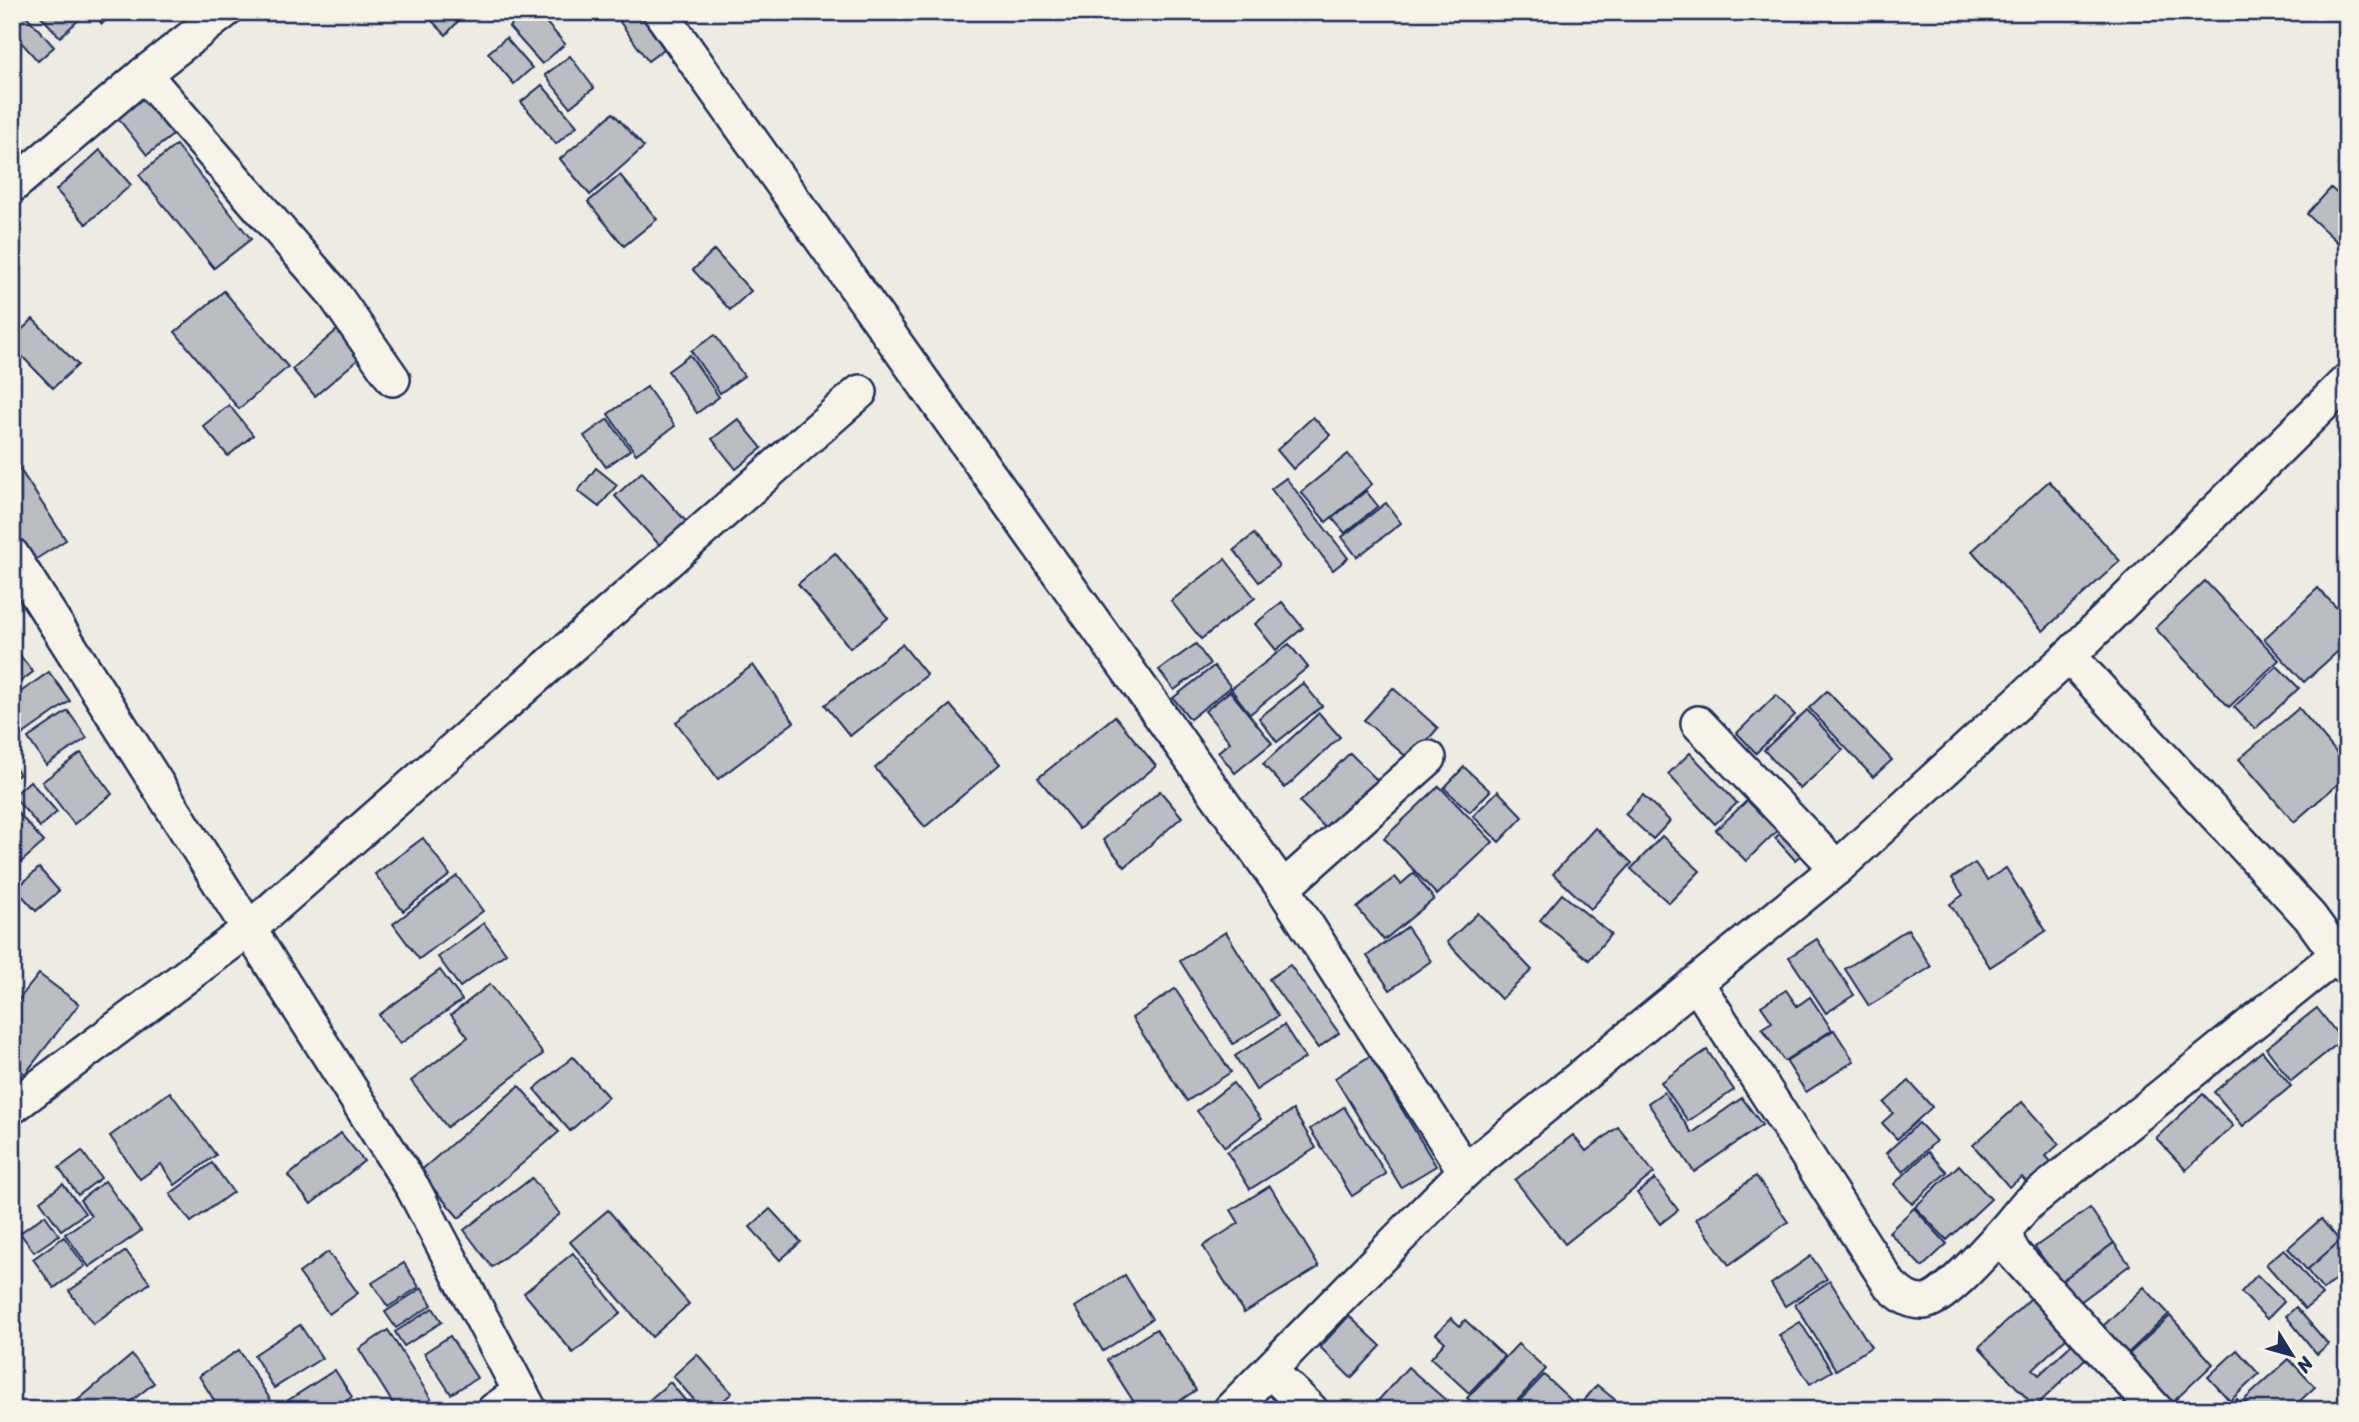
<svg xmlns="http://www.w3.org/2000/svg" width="2359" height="1422" font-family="Sriracha,sans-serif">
<rect width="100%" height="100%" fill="#eeebe2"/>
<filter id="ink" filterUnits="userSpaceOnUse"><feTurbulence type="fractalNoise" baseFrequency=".0143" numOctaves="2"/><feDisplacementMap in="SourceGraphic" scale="14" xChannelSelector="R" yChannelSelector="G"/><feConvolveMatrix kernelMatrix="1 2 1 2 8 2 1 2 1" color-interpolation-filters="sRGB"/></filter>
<g filter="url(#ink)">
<g fill="#babdc2" stroke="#1b2f5e" stroke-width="2">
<path d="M 12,12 L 23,12 L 54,47 L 38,61 L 22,43 L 12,51 Z"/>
<path d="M 37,12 L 77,12 L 82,17 L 60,37 Z"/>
<path d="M 92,12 L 115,12 L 102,24 Z"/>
<path d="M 427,12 L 453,12 L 460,19 L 446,35 L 425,14 Z"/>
<path d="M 526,12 L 537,12 L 565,44 L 542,64 L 509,27 Z"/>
<path d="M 632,12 L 638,12 L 664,49 L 648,61 L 620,22 Z"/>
<path d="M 506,38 L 532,68 L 514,84 L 488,53 Z"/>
<path d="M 570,56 L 594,88 L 570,107 L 545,75 Z"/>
<path d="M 542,85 L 577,126 L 556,144 L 521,102 Z"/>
<path d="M 144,89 L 178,131 L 147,155 L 114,113 Z"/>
<path d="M 613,113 L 644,147 L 590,195 L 560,159 Z"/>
<path d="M 176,145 L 251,239 L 214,268 L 139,175 Z"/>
<path d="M 100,150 L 131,185 L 86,224 L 56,190 Z"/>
<path d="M 620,175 L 657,219 L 624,246 L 588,202 Z"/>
<path d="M 2331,188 L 2347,202 L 2347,251 L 2307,214 Z"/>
<path d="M 714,250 L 751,291 L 730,310 L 693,270 Z"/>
<path d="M 224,291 L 288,367 L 239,409 L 175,332 Z"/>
<path d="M 33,319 L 78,365 L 53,388 L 12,346 L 12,339 Z"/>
<path d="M 344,324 L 368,351 L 315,396 L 292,369 Z"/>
<path d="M 715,335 L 744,376 L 720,393 L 691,351 Z"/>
<path d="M 690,355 L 719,397 L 697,413 L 668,371 Z"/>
<path d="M 647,387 L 675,426 L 636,454 L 608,414 Z"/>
<path d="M 229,405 L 253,435 L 228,456 L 203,426 Z"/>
<path d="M 1313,417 L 1330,435 L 1293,469 L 1277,450 Z"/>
<path d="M 608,419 L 630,450 L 606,467 L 584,436 Z"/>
<path d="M 738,419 L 762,448 L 736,469 L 712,439 Z"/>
<path d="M 1348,454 L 1372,484 L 1326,522 L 1301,492 Z"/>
<path d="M 12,457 L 66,540 L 33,561 L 12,529 Z"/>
<path d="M 596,468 L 617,485 L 599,507 L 578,491 Z"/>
<path d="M 642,472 L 690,526 L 664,550 L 615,496 Z"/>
<path d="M 1286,478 L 1348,558 L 1333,570 L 1271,489 Z"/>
<path d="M 2049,481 L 2120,561 L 2043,631 L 1972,551 Z"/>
<path d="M 1366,491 L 1378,506 L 1345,533 L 1332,518 Z"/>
<path d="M 1386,503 L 1401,523 L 1357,557 L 1342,537 Z"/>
<path d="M 1254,534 L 1279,566 L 1259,582 L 1234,550 Z"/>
<path d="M 835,553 L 888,618 L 850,648 L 798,584 Z"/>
<path d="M 1225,559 L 1255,598 L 1201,639 L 1171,601 Z"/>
<path d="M 2205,581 L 2279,660 L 2229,707 L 2155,628 Z"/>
<path d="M 2318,588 L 2347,619 L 2347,643 L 2304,682 L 2264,639 Z"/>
<path d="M 1282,602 L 1303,628 L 1276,650 L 1255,624 Z"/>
<path d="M 902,644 L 927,675 L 850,736 L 825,705 Z"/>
<path d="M 1196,644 L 1210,664 L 1174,690 L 1159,670 Z"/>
<path d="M 1289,644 L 1308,667 L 1250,714 L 1231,689 Z"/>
<path d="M 12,645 L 33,672 L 12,688 Z"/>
<path d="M 753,665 L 794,722 L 718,779 L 676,722 Z"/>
<path d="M 1214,666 L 1231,687 L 1190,719 L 1173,698 Z"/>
<path d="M 2277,666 L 2299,688 L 2255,729 L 2234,707 Z"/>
<path d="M 49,672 L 70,701 L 22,735 L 12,722 L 12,698 Z"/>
<path d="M 1303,683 L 1322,706 L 1277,742 L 1259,718 Z"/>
<path d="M 1393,688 L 1438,728 L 1410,760 L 1364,720 Z"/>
<path d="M 1230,691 L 1272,743 L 1235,773 L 1218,752 L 1230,742 L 1205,711 Z"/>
<path d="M 1827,691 L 1892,760 L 1873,777 L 1809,708 Z"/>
<path d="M 1776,695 L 1795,715 L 1756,753 L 1737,733 Z"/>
<path d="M 950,705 L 1000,764 L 925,827 L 875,768 Z"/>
<path d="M 2299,708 L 2347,765 L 2347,776 L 2294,822 L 2239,759 Z"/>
<path d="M 1807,710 L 1843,750 L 1800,789 L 1764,750 Z"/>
<path d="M 68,711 L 87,738 L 46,765 L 28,738 Z"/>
<path d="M 1319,713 L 1340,737 L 1285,788 L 1263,764 Z"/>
<path d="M 1115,716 L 1156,766 L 1079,829 L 1038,778 Z"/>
<path d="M 81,753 L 112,794 L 74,824 L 42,782 Z"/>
<path d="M 1350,753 L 1382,785 L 1332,835 L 1300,802 Z"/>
<path d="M 1690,753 L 1737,803 L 1715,824 L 1668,774 Z"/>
<path d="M 12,764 L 20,774 L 12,780 Z"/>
<path d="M 1464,767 L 1490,791 L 1470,812 L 1444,788 Z"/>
<path d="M 30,781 L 57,812 L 40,827 L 13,796 Z"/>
<path d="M 1439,786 L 1493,842 L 1437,895 L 1384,838 Z"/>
<path d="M 1160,791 L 1182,817 L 1125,867 L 1103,840 Z"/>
<path d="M 1498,791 L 1523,817 L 1499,842 L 1473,816 Z"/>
<path d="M 1755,793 L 1784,824 L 1746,861 L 1716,830 Z"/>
<path d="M 1643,795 L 1670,821 L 1653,839 L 1625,814 Z"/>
<path d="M 13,807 L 44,842 L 12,870 L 12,807 Z"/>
<path d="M 1789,825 L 1810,847 L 1795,860 L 1775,838 Z"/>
<path d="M 1595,828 L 1632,863 L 1591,909 L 1553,874 Z"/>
<path d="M 1662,836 L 1700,871 L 1669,903 L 1631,869 Z"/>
<path d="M 423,838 L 450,875 L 403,911 L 375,874 Z"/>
<path d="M 1975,863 L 1987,880 L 2006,868 L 2046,931 L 1990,967 L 1950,904 L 1963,895 L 1952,878 Z"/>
<path d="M 39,868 L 59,891 L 36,911 L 16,889 Z"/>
<path d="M 1414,873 L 1434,899 L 1384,940 L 1357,908 L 1395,877 L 1401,884 Z"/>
<path d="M 457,876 L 483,911 L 419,959 L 393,924 Z"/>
<path d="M 1562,894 L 1611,934 L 1589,960 L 1540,920 Z"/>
<path d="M 1478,913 L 1532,970 L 1501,999 L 1447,942 Z"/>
<path d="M 484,923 L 506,953 L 460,987 L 438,957 Z"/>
<path d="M 1407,927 L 1431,961 L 1390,990 L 1367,956 Z"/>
<path d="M 1908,929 L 1931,967 L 1869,1006 L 1845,969 Z"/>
<path d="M 1226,932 L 1278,1016 L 1233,1044 L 1180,961 Z"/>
<path d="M 1817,939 L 1854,995 L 1826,1013 L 1789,957 Z"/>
<path d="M 1290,965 L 1339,1033 L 1318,1048 L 1269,979 Z"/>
<path d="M 440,970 L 462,1000 L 400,1044 L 379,1015 Z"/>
<path d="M 39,974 L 79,1004 L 25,1074 L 12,1064 L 12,1008 Z"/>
<path d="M 490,984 L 543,1054 L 447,1127 L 411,1081 L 468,1037 L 451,1015 Z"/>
<path d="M 1175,989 L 1231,1072 L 1187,1101 L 1132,1018 Z"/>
<path d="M 1786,990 L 1797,1006 L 1810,997 L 1832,1030 L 1784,1061 L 1762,1028 L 1772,1022 L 1761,1006 Z"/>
<path d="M 2317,1008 L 2342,1040 L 2291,1081 L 2266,1048 Z"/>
<path d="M 1284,1025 L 1305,1058 L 1256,1090 L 1235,1056 Z"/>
<path d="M 1834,1030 L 1854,1061 L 1806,1092 L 1786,1061 Z"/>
<path d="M 1707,1050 L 1734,1090 L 1688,1121 L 1661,1082 Z"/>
<path d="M 2262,1051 L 2291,1086 L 2243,1126 L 2214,1092 Z"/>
<path d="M 1370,1056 L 1436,1166 L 1401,1187 L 1335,1078 Z"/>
<path d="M 573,1057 L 608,1097 L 570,1131 L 534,1089 Z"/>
<path d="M 1909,1081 L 1932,1107 L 1897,1139 L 1882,1123 L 1893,1113 L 1884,1103 Z"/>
<path d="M 1233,1083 L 1261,1119 L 1225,1147 L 1197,1111 Z"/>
<path d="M 519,1086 L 559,1132 L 459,1218 L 419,1172 Z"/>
<path d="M 170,1092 L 216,1155 L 175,1185 L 161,1164 L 140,1179 L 110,1136 Z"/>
<path d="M 1664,1092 L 1692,1133 L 1742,1098 L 1762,1125 L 1694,1172 L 1648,1103 Z"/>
<path d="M 2203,1094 L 2233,1126 L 2186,1170 L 2156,1138 Z"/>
<path d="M 2022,1102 L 2059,1144 L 2046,1156 L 2058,1170 L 2034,1191 L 2022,1177 L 2009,1187 L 1973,1145 Z"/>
<path d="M 1344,1107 L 1386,1174 L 1352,1196 L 1310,1129 Z"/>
<path d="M 1293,1110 L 1316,1148 L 1250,1189 L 1227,1152 Z"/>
<path d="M 1919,1123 L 1936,1141 L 1903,1172 L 1886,1153 Z"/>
<path d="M 1618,1127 L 1654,1173 L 1565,1244 L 1515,1180 L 1573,1135 L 1586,1151 Z"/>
<path d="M 341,1133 L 364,1161 L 311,1204 L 288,1176 Z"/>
<path d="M 82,1151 L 101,1178 L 78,1195 L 59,1168 Z"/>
<path d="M 1928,1152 L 1947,1172 L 1912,1204 L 1894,1184 Z"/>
<path d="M 212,1163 L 233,1192 L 191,1222 L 170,1194 Z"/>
<path d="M 1959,1165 L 1991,1199 L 1947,1240 L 1915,1207 Z"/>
<path d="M 1756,1176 L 1788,1222 L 1729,1265 L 1696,1219 Z"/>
<path d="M 532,1178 L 560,1214 L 492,1267 L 464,1230 Z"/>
<path d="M 1655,1179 L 1678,1210 L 1660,1224 L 1637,1193 Z"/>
<path d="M 105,1181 L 141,1231 L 89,1267 L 65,1234 L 91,1216 L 80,1200 Z"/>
<path d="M 63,1184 L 85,1213 L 61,1230 L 40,1201 Z"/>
<path d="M 1270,1186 L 1319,1267 L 1244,1313 L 1203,1246 L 1239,1223 L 1231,1210 Z"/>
<path d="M 1914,1208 L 1947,1244 L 1922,1267 L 1889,1232 Z"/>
<path d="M 2090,1208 L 2114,1243 L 2060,1282 L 2035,1247 Z"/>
<path d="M 770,1209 L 801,1242 L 780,1260 L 750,1227 Z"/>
<path d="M 608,1210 L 689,1304 L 652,1337 L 570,1242 Z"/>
<path d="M 45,1215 L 59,1235 L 34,1252 L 20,1233 Z"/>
<path d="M 2321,1219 L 2340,1241 L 2307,1270 L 2288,1248 Z"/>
<path d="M 64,1237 L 85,1266 L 54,1288 L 33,1259 Z"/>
<path d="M 2340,1241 L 2347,1249 L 2347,1269 L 2323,1290 L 2307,1270 Z"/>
<path d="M 2114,1243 L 2130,1265 L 2076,1305 L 2060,1282 Z"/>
<path d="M 2284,1249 L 2322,1295 L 2305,1309 L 2266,1264 Z"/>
<path d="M 126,1251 L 150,1283 L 93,1324 L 69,1291 Z"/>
<path d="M 328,1252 L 358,1293 L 329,1314 L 299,1273 Z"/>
<path d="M 573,1253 L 621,1313 L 573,1353 L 524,1293 Z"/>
<path d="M 1811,1256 L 1827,1279 L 1785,1306 L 1771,1284 Z"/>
<path d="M 404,1263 L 419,1287 L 388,1307 L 372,1283 Z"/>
<path d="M 1125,1275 L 1152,1319 L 1103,1351 L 1075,1307 Z"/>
<path d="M 2257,1275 L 2284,1302 L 2267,1319 L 2241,1292 Z"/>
<path d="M 1830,1281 L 1871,1347 L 1836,1370 L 1795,1304 Z"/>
<path d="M 2144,1287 L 2169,1314 L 2126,1355 L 2101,1328 Z"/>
<path d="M 422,1288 L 432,1305 L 396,1328 L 385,1312 Z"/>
<path d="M 2031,1298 L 2067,1337 L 2033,1369 L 2039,1375 L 2072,1344 L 2086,1358 L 2035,1407 L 1979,1347 Z"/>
<path d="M 2296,1307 L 2328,1344 L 2317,1354 L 2286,1316 Z"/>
<path d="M 433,1308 L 442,1322 L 404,1346 L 395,1332 Z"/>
<path d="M 1349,1316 L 1381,1346 L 1351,1378 L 1320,1347 Z"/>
<path d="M 2170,1316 L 2213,1364 L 2172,1403 L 2127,1356 Z"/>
<path d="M 1451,1318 L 1460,1326 L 1465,1320 L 1504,1356 L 1469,1393 L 1431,1358 L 1445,1342 L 1436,1334 Z"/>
<path d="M 1800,1322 L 1832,1371 L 1810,1384 L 1779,1335 Z"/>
<path d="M 300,1325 L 322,1358 L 274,1388 L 254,1355 Z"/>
<path d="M 1156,1329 L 1196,1390 L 1166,1410 L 1139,1410 L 1107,1360 Z"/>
<path d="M 388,1330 L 433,1402 L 421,1410 L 397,1410 L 359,1349 Z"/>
<path d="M 450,1336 L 477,1378 L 451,1394 L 424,1353 Z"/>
<path d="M 1518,1344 L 1546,1369 L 1509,1410 L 1480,1410 L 1467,1398 Z"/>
<path d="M 239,1350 L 277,1410 L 220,1410 L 199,1376 Z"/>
<path d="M 2237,1350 L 2259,1374 L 2230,1401 L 2208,1377 Z"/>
<path d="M 697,1354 L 732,1393 L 713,1410 L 703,1410 L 673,1376 Z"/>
<path d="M 132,1355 L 154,1383 L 120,1410 L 66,1410 Z"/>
<path d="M 2289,1359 L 2315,1387 L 2290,1410 L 2253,1410 L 2244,1400 Z"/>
<path d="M 1408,1367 L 1457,1410 L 1383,1410 L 1376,1403 Z"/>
<path d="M 335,1370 L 352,1397 L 332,1410 L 285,1410 L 281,1405 Z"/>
<path d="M 1544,1375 L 1572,1401 L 1564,1410 L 1511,1410 Z"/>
<path d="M 670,1382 L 693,1410 L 638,1410 Z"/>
<path d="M 1597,1385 L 1620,1404 L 1615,1410 L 1588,1410 L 1581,1404 Z"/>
<path d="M 967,1399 L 975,1410 L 953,1410 Z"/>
<path d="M 2237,1399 L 2247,1410 L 2226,1410 Z"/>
</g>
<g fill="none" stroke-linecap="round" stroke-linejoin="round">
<g stroke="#1b2f5e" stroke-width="38">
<g id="street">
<path d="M 660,12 L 1283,888 L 1465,1171"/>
<path d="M 144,74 L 331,290 L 393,379"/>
<path d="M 12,186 L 144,74 L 224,12"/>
<path d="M 12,555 L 413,1188 L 530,1410"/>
<path d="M 2069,656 L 2310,917 L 2347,968"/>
<path d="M 1698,723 L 1837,868"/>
<path d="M 1283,888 L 1429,758"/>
<path d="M 1697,984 L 1890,1285 C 1900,1294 1909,1303 1924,1302 C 1943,1301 1991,1245 2006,1229"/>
<path d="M 12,1107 L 249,929 L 860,392"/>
<path d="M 1270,1371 L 1311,1410"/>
<path d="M 494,1410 L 520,1392"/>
<path d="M 1230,1410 L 1465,1171 L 1837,868 L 2069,656 L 2347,381"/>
<path d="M 2156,1410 L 2014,1254 L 2008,1243 L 2006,1229 L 2025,1206 L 2338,954"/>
</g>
</g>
<use href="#street" stroke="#f7f3e8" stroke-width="33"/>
</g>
</g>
<rect width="2359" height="1422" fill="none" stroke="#f7f3e8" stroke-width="42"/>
<rect x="21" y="21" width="2317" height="1380" fill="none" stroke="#1b2f5e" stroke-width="2.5" filter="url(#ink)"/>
<g transform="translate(2292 1355) rotate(127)" stroke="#f7f3e8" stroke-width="5" paint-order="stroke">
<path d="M0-5L12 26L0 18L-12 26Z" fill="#1b2f5e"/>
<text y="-10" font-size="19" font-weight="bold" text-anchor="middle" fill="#1b2f5e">N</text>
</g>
</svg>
